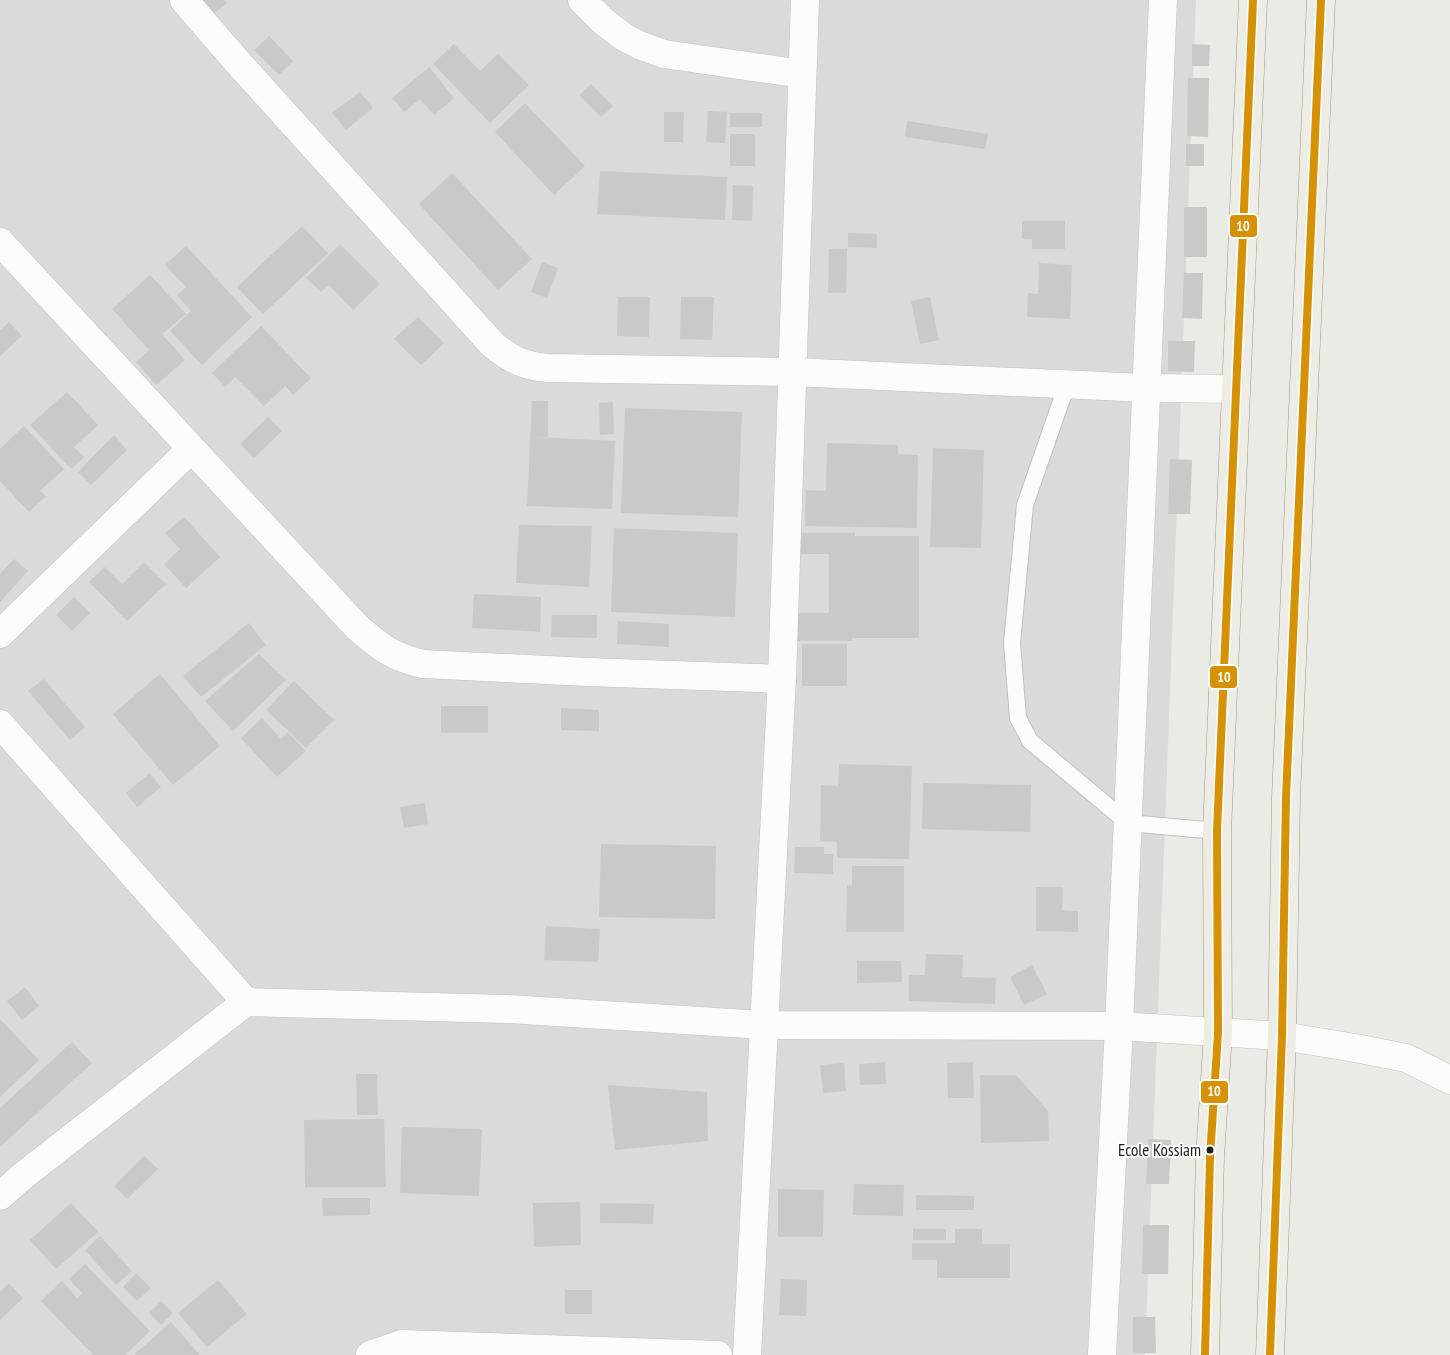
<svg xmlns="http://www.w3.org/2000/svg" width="1450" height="1355" font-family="'PT Sans Narrow',sans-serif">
<rect width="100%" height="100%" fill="#ebebe6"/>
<path fill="#dadad7" d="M 0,0 L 1196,0 L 1145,1355 L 0,1355 Z"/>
<g fill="#c9c9c6">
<path d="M 197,0 L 224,0 L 227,3 L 211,16 Z"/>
<path d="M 269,36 L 293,61 L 279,75 L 254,50 Z"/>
<path d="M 454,44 L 480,71 L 498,54 L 529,85 L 490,123 L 433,64 Z"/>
<path d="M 1192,44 L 1210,45 L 1209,66 L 1192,66 Z"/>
<path d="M 429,67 L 454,98 L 434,115 L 420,99 L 404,112 L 392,98 Z"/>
<path d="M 1188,78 L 1209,78 L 1208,137 L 1187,136 Z"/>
<path d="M 591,84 L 613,106 L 601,117 L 579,95 Z"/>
<path d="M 360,92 L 373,108 L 346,130 L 332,113 Z"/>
<path d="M 525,103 L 585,166 L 554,195 L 495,132 Z"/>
<path d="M 708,111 L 727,112 L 725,143 L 706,142 Z"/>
<path d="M 664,112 L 684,112 L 683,142 L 664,142 Z"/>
<rect x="730" y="113" width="32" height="14"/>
<path d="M 907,121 L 988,134 L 985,149 L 905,137 Z"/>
<rect x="730" y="134" width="25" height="32"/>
<rect x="1186" y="144" width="18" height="22"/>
<path d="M 600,171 L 727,177 L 725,220 L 597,214 Z"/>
<path d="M 452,173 L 532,259 L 498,290 L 419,204 Z"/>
<path d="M 733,185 L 753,186 L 752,221 L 732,220 Z"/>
<rect x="1184" y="207" width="23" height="50"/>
<path d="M 1022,221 L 1065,221 L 1065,249 L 1032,249 L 1032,239 L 1022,239 Z"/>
<path d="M 302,226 L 328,253 L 263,314 L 237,287 Z"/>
<path d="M 848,233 L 877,234 L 877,248 L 848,247 Z"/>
<path d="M 340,244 L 380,284 L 353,310 L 329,285 L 321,292 L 306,278 Z"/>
<path d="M 186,246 L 252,317 L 202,365 L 170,331 L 191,311 L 177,295 L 186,287 L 165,265 Z"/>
<path d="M 829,249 L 847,249 L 846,293 L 828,293 Z"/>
<path d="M 542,262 L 558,268 L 547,298 L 531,292 Z"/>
<path d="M 1039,263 L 1072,265 L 1070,319 L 1027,317 L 1028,293 L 1038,294 Z"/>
<path d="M 1184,273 L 1203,273 L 1202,319 L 1182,318 Z"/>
<path d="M 150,275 L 186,314 L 162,334 L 185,360 L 156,385 L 136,362 L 149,350 L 112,309 Z"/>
<path d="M 618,297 L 650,297 L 649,337 L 617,336 Z"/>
<path d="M 681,297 L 714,297 L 712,340 L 680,339 Z"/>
<path d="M 930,297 L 939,340 L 920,344 L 911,301 Z"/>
<path d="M 418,317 L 444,343 L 421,365 L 394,339 Z"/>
<path d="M 9,322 L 22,336 L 0,356 L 0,330 Z"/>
<path d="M 261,326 L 311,378 L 293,395 L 285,386 L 264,406 L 235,377 L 225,387 L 212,373 Z"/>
<path d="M 1168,341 L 1195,341 L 1194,372 L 1168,371 Z"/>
<path d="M 67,392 L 98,425 L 74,447 L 84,457 L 71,469 L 30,425 Z"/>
<path d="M 532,401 L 548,401 L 548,437 L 535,437 L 615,441 L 612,509 L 527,506 Z"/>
<path d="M 613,402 L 614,434 L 600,435 L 599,403 Z"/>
<path d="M 625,408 L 742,412 L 738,517 L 621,513 Z"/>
<path d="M 268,417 L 282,431 L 254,458 L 240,444 Z"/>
<path d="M 24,426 L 64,469 L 40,491 L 46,496 L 29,512 L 0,481 L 0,449 Z"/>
<path d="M 114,435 L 127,450 L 91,485 L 78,472 Z"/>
<path d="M 827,443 L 898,445 L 898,454 L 918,455 L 917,528 L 805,526 L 806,490 L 826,491 Z"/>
<path d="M 933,448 L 984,450 L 981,548 L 930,547 Z"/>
<path d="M 1170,459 L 1192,460 L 1190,514 L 1168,514 Z"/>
<path d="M 184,517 L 220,557 L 186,588 L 164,564 L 180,549 L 165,533 Z"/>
<path d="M 519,525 L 592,526 L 589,587 L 516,583 Z"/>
<path d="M 614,528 L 738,533 L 735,617 L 611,612 Z"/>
<path d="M 800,533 L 855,533 L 855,536 L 919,536 L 919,638 L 852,638 L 852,641 L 797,641 L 797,613 L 829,613 L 829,554 L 800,554 Z"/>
<path d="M 14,559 L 28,571 L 0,602 L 0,574 Z"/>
<path d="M 144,562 L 166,584 L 127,621 L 89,582 L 105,567 L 122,584 Z"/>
<path d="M 474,594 L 541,597 L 540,632 L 472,628 Z"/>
<path d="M 74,597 L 90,613 L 72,631 L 56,615 Z"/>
<path d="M 552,615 L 597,615 L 597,638 L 551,637 Z"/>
<path d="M 618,621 L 669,624 L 669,647 L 617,644 Z"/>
<path d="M 249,623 L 266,645 L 201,697 L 183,676 Z"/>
<rect x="802" y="644" width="45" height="42"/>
<path d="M 259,654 L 286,680 L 233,731 L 205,701 Z"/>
<path d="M 160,674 L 220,746 L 173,785 L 113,714 Z"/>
<path d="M 44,679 L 85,727 L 70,740 L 28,691 Z"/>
<path d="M 294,681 L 334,720 L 306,748 L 266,710 Z"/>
<rect x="441" y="706" width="47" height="27"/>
<path d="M 561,708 L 599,710 L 599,731 L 561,730 Z"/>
<path d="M 262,718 L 281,739 L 288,732 L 306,751 L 277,777 L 241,738 Z"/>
<path d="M 839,764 L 912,766 L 909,859 L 837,858 L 837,842 L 820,841 L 821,785 L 838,786 Z"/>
<path d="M 150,773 L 161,787 L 137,807 L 126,793 Z"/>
<path d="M 923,783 L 1031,785 L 1030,832 L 922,829 Z"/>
<path d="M 425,803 L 428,824 L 404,828 L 400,807 Z"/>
<path d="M 601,844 L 716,846 L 715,919 L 599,917 Z"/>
<path d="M 795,847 L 824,847 L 824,854 L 833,854 L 833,874 L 794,873 Z"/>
<path d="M 852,866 L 904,866 L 904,932 L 846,932 L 847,885 L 852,886 Z"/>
<path d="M 1036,887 L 1063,887 L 1062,910 L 1078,911 L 1078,932 L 1036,931 Z"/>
<path d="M 546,926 L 600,929 L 598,962 L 544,960 Z"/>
<path d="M 926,954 L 963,955 L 962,977 L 996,978 L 995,1004 L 909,1001 L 909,975 L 925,975 Z"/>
<path d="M 857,961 L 901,961 L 902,982 L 857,983 Z"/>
<path d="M 1032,965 L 1047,994 L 1024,1005 L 1010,977 Z"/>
<path d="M 25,987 L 39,1006 L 22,1020 L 7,1001 Z"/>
<path d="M 0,1019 L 39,1060 L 0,1097 Z"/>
<path d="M 72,1042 L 92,1063 L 0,1147 L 0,1108 Z"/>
<path d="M 885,1062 L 886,1084 L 860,1085 L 859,1064 Z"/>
<path d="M 973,1062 L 974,1098 L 948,1098 L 947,1063 Z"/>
<path d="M 844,1063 L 846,1091 L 823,1093 L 820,1065 Z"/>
<path d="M 356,1074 L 377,1074 L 378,1115 L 357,1115 Z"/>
<path d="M 980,1075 L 1016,1075 L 1048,1111 L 1049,1141 L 981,1143 Z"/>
<path d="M 608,1085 L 707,1092 L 708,1141 L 615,1150 Z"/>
<path d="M 384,1119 L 386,1187 L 305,1187 L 304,1120 Z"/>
<path d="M 402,1127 L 482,1129 L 479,1196 L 400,1193 Z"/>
<path d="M 1148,1139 L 1171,1140 L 1169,1184 L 1146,1184 Z"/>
<path d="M 144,1156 L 158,1169 L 127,1199 L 114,1186 Z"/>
<path d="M 854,1184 L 904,1185 L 903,1216 L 853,1215 Z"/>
<path d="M 778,1189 L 824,1190 L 823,1237 L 778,1237 Z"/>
<path d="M 916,1195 L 974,1196 L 974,1210 L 916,1210 Z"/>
<path d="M 322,1198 L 370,1198 L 370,1215 L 323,1216 Z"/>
<path d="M 580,1202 L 581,1245 L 534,1247 L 533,1203 Z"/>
<path d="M 71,1203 L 98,1232 L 56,1269 L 30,1240 Z"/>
<path d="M 600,1203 L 654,1204 L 653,1224 L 600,1223 Z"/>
<path d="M 1143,1225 L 1169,1225 L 1168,1274 L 1142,1274 Z"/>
<rect x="913" y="1229" width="33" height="11"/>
<path d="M 955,1229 L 982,1229 L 982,1244 L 1010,1244 L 1010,1278 L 937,1278 L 937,1260 L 912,1260 L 912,1243 L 955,1243 Z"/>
<path d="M 100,1236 L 132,1271 L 116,1285 L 85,1250 Z"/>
<path d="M 85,1264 L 150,1331 L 125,1355 L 93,1355 L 41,1301 L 62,1281 L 77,1298 L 82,1293 L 69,1279 Z"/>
<path d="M 136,1273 L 151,1288 L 137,1301 L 123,1287 Z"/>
<path d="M 781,1279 L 807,1280 L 806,1316 L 779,1315 Z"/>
<path d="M 218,1280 L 247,1314 L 207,1347 L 178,1313 Z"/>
<path d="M 9,1283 L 23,1298 L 0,1320 L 0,1292 Z"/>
<rect x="565" y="1290" width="27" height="24"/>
<path d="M 161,1301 L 173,1313 L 161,1325 L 149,1313 Z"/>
<path d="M 1133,1317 L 1155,1317 L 1156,1353 L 1133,1353 Z"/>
<path d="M 171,1322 L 200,1355 L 136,1355 L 135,1354 Z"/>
</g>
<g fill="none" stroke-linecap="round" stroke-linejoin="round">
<g stroke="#c1c1be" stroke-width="18">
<path id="service" d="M 1067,384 L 1025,505 L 1012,643 L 1018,718 L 1030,741 L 1128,823 L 1217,831"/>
</g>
<g stroke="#c1c1be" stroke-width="29">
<g id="minor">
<path d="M 184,0 L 234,58 L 493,345 C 512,360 524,366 548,368 L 793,372 L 1146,388 L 1235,389"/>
<path d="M 582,0 L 604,22 L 624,37 L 639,45 L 664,54 L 802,74"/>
<path d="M 0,242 L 358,628 C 382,648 392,657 423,664 L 588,672 L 782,679"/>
<path d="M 0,634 L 191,449"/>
<path d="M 0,724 L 246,1002"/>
<path d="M 0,1196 L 24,1175 L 246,1002 L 507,1009 L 765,1025 L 1119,1026 L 1282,1036 L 1355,1048 L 1406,1058 L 1450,1080"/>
<path d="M 370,1355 L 402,1344 L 718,1355"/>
<path d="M 747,1355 L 782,679 L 805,0"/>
<path d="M 1102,1355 L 1119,1026 L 1163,0"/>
</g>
</g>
<g stroke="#9e9b85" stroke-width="29">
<g id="primary">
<path d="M 1205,1355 L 1210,1157 L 1218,1033 L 1217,831 L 1253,0"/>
<path d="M 1270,1355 L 1282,1036 L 1286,797 L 1321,0"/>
</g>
</g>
<use href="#service" stroke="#fcfcfb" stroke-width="16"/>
<use href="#minor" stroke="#fcfcfb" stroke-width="28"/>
<use href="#primary" stroke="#eeede5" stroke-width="28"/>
<g stroke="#fff" stroke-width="11">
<g id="bus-1">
<path d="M 1205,1355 L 1210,1157 L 1218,1033 L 1217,831 L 1253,0"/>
<path d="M 1270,1355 L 1282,1036 L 1286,797 L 1321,0"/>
</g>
</g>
<use href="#bus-1" stroke="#d69104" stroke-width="8"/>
</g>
<circle fill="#1d1d1d" stroke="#fff" stroke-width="2" cx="1210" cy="1150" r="4.5"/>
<g text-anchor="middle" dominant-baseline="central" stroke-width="4" stroke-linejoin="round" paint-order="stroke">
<g font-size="17" fill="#1d1d1d" stroke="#fff" text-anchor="end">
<text x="1201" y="1150">Ecole Kossiam</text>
</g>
</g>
<g stroke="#fff" stroke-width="2">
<rect x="1229" y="214" width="29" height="24" rx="5" fill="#d69104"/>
<rect x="1209" y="665" width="29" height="24" rx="5" fill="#d69104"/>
<rect x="1200" y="1080" width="29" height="24" rx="5" fill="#d69104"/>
</g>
<g font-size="14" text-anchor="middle" font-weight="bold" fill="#fff">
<text x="1243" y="231">10</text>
<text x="1224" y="682">10</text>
<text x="1214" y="1096">10</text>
</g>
</svg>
